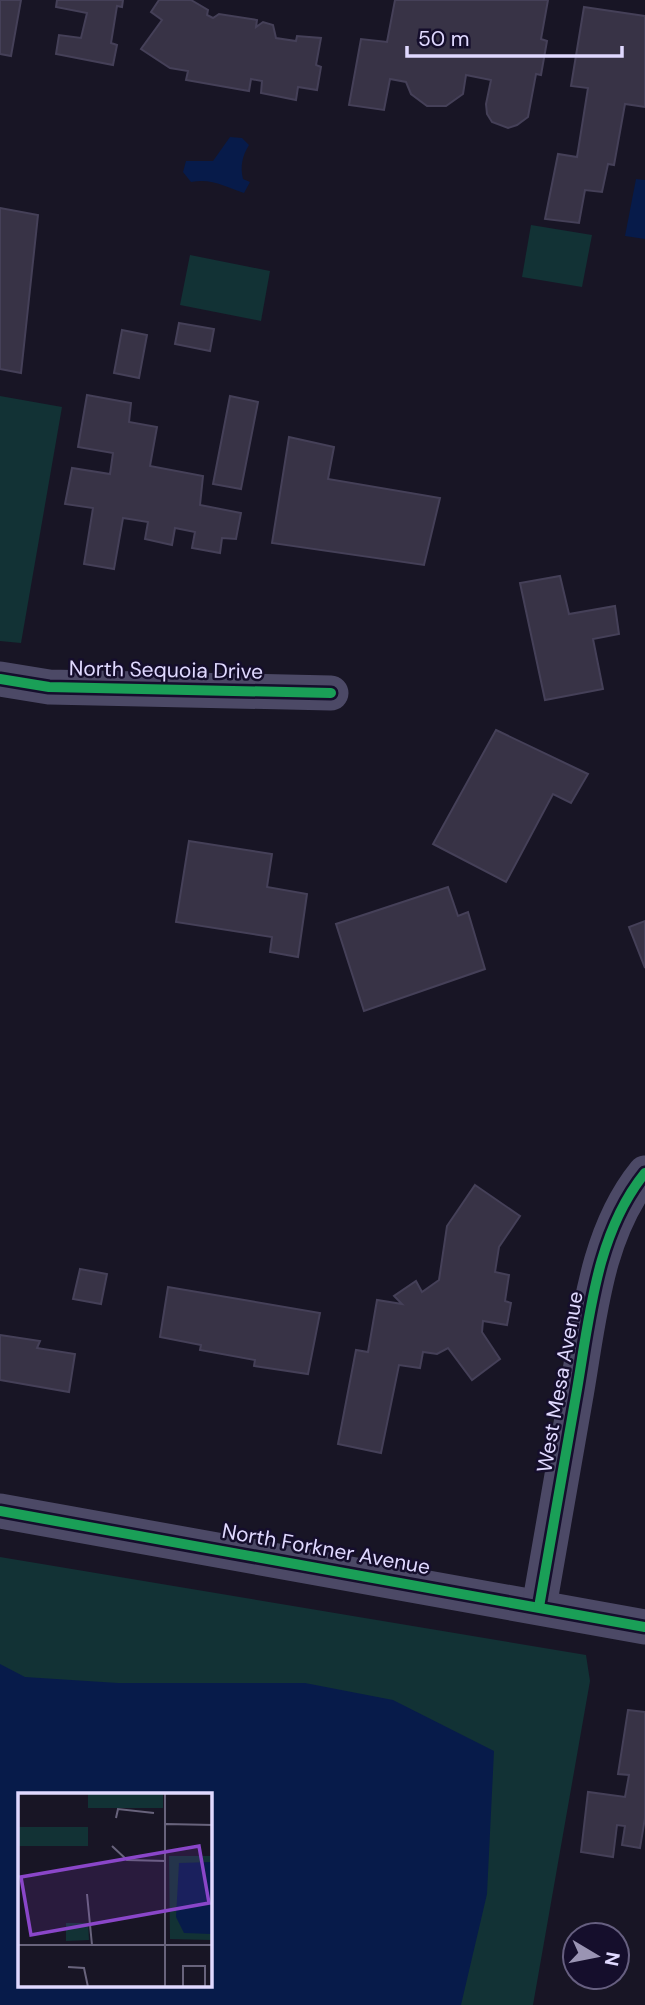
<svg xmlns="http://www.w3.org/2000/svg" width="645" height="2005" font-family="'DM Sans',sans-serif">
<rect width="100%" height="100%" fill="#181525"/>
<g fill="#123235" fill-rule="evenodd">
<path d="M 531,225 L 592,235 L 582,287 L 522,277 Z"/>
<path d="M 190,255 L 270,271 L 261,321 L 180,305 Z"/>
<path d="M 0,396 L 62,407 L 21,643 L 0,641 Z"/>
<path d="M 0,1557 L 586,1655 L 590,1681 L 533,2005 L 0,2005 ZM 19,1795 L 210,1795 L 210,1986 L 19,1986 Z"/>
</g>
<g fill="#071b4a" fill-rule="evenodd">
<path d="M 230,137 L 242,138 L 249,145 C 242,156 240,167 243,179 L 250,182 L 244,193 C 225,187 213,178 191,182 L 183,172 L 186,161 L 213,161 Z"/>
<path d="M 636,179 L 645,180 L 645,239 L 625,236 Z"/>
<path d="M 0,1664 L 25,1677 L 118,1683 L 305,1683 L 393,1700 L 494,1751 L 487,1894 L 461,2005 L 0,2005 ZM 210,1795 L 210,1986 L 19,1986 L 19,1795 Z"/>
</g>
<g fill="#383346" stroke="#454058" stroke-width="2">
<path d="M 0,0 L 21,0 L 11,56 L 0,54 Z"/>
<path d="M 57,0 L 123,0 L 122,7 L 117,6 L 111,43 L 117,45 L 113,65 L 56,54 L 59,35 L 81,38 L 87,13 L 56,7 Z"/>
<path d="M 159,0 L 191,0 L 208,10 L 207,15 L 213,18 L 219,14 L 257,20 L 256,27 L 263,22 L 273,25 L 276,38 L 296,41 L 297,36 L 321,38 L 316,65 L 321,67 L 317,90 L 298,87 L 296,100 L 261,93 L 262,81 L 251,79 L 249,91 L 186,80 L 188,71 L 170,68 L 141,49 L 162,20 L 151,12 Z"/>
<path d="M 395,0 L 548,0 L 541,39 L 547,41 L 541,75 L 536,74 L 528,117 L 517,125 L 508,128 L 492,122 L 487,114 L 486,104 L 491,80 L 466,75 L 463,94 L 446,106 L 427,106 L 411,94 L 406,82 L 390,79 L 384,110 L 349,105 L 361,39 L 387,42 Z"/>
<path d="M 584,7 L 645,16 L 645,107 L 625,104 L 614,165 L 608,164 L 602,192 L 585,190 L 579,223 L 545,219 L 558,154 L 577,157 L 588,88 L 571,86 Z"/>
<path d="M 0,208 L 38,215 L 21,373 L 0,369 Z"/>
<path d="M 179,323 L 214,329 L 210,351 L 175,344 Z"/>
<path d="M 122,330 L 147,335 L 139,378 L 114,373 Z"/>
<path d="M 87,395 L 131,403 L 129,422 L 157,427 L 150,466 L 203,476 L 200,505 L 241,513 L 236,539 L 222,538 L 220,553 L 192,548 L 195,532 L 175,528 L 172,545 L 145,539 L 148,522 L 123,518 L 114,569 L 84,564 L 93,508 L 65,504 L 72,468 L 110,474 L 113,453 L 78,447 Z"/>
<path d="M 230,396 L 258,402 L 241,489 L 213,484 Z"/>
<path d="M 289,437 L 334,447 L 328,479 L 440,498 L 424,565 L 272,543 Z"/>
<path d="M 560,576 L 569,614 L 615,606 L 619,634 L 593,639 L 603,689 L 545,700 L 520,583 Z"/>
<path d="M 496,730 L 588,774 L 571,803 L 553,794 L 506,882 L 433,844 Z"/>
<path d="M 189,841 L 272,854 L 267,887 L 307,894 L 298,957 L 270,952 L 272,937 L 176,922 Z"/>
<path d="M 448,887 L 458,916 L 468,912 L 485,969 L 364,1011 L 336,924 Z"/>
<path d="M 645,921 L 645,968 L 629,927 Z"/>
<path d="M 475,1185 L 520,1216 L 499,1247 L 495,1272 L 509,1275 L 505,1301 L 511,1303 L 507,1325 L 483,1321 L 482,1332 L 500,1359 L 472,1380 L 448,1348 L 437,1354 L 423,1352 L 420,1368 L 399,1365 L 381,1453 L 338,1444 L 356,1350 L 368,1352 L 377,1300 L 402,1304 L 394,1296 L 416,1281 L 422,1292 L 439,1280 L 447,1226 Z"/>
<path d="M 80,1269 L 107,1274 L 101,1304 L 73,1299 Z"/>
<path d="M 168,1287 L 320,1313 L 308,1374 L 254,1366 L 255,1360 L 200,1350 L 201,1345 L 160,1337 Z"/>
<path d="M 0,1335 L 40,1341 L 37,1348 L 75,1354 L 69,1392 L 0,1380 Z"/>
<path d="M 628,1710 L 645,1712 L 645,1818 L 640,1848 L 622,1845 L 625,1826 L 617,1825 L 613,1857 L 581,1852 L 588,1792 L 625,1797 L 629,1775 L 618,1774 Z"/>
</g>
<g fill="none" stroke-linecap="round" stroke-linejoin="round">
<g stroke="#4c4966" stroke-width="35">
<path d="M 0,679 L 49,687 L 331,693"/>
<path d="M 0,1511 L 645,1627"/>
<path d="M 539,1607 C 551,1539 563,1470 575,1401 C 589,1324 594,1236 645,1173"/>
</g>
<g stroke="#150e2c" stroke-width="15">
<g id="cycleway">
<path d="M 0,679 L 49,687 L 331,693"/>
<path d="M 0,1511 L 645,1627"/>
<path d="M 539,1607 C 551,1539 563,1470 575,1401 C 589,1324 594,1236 645,1173"/>
</g>
</g>
<use href="#cycleway" stroke="#1a9f57" stroke-width="10"/>
</g>
<g text-anchor="middle" dominant-baseline="central" stroke-width="5" stroke-linejoin="round" paint-order="stroke">
<g font-size="21" fill="#e0d9ff" stroke="#150e2c">
<text transform="translate(166 670) rotate(1)">North Sequoia Drive</text>
<text transform="translate(560 1382) rotate(-80)">West Mesa Avenue</text>
<text transform="translate(326 1549) rotate(10)">North Forkner Avenue</text>
</g>
</g>
<g transform="translate(18 1793)">
<rect width="194" height="194" fill="#181525"/>
<path d="M 70,0 L 145,0 L 145,15 L 70,15 ZM 0,34 L 70,34 L 70,53 L 0,53 ZM 151,63 L 194,63 L 194,147 L 152,146 ZM 48,130 L 70,130 L 71,147 L 48,148 Z" fill="#123235"/>
<path d="M 193,69 L 194,141 L 166,140 L 158,124 L 161,70 Z" fill="#071b4a"/>
<path fill="none" stroke="#68637c" stroke-width="2" d="M 147,0 L 147,194M 98,25 L 100,16 L 136,20M 148,31 L 195,32M 94,53 L 109,67 L 148,68M 69,101 L 74,152M 0,152 L 195,152M 50,174 L 66,175 L 70,194M 165,194 L 165,173 L 187,173 L 187,194"/>
<path fill="#8a46c9" fill-opacity="0.15" stroke="#8a46c9" stroke-width="3.5" d="M 181,53 L 191,110 L 13,142 L 3,84 Z"/>
<rect width="194" height="194" fill="none" stroke="#e0d9ff" stroke-width="3.5"/>
</g>
<g transform="translate(596 1956) rotate(100)"><circle r="33" fill="#150e2c" stroke="#665f80" stroke-width="2"/>
<path d="M0-5L12 26L0 18L-12 26Z" fill="#9a94b3"/>
<text y="-10" font-size="19" font-weight="bold" text-anchor="middle" fill="#e0d9ff">N</text>
</g>
<path d="M407 46v10h215v-10" fill="none" stroke="#e0d9ff" stroke-width="3.5"/>
<text x="418" y="46" font-size="21" fill="#e0d9ff" stroke="#150e2c" stroke-width="5" paint-order="stroke">50 m</text>
</svg>
